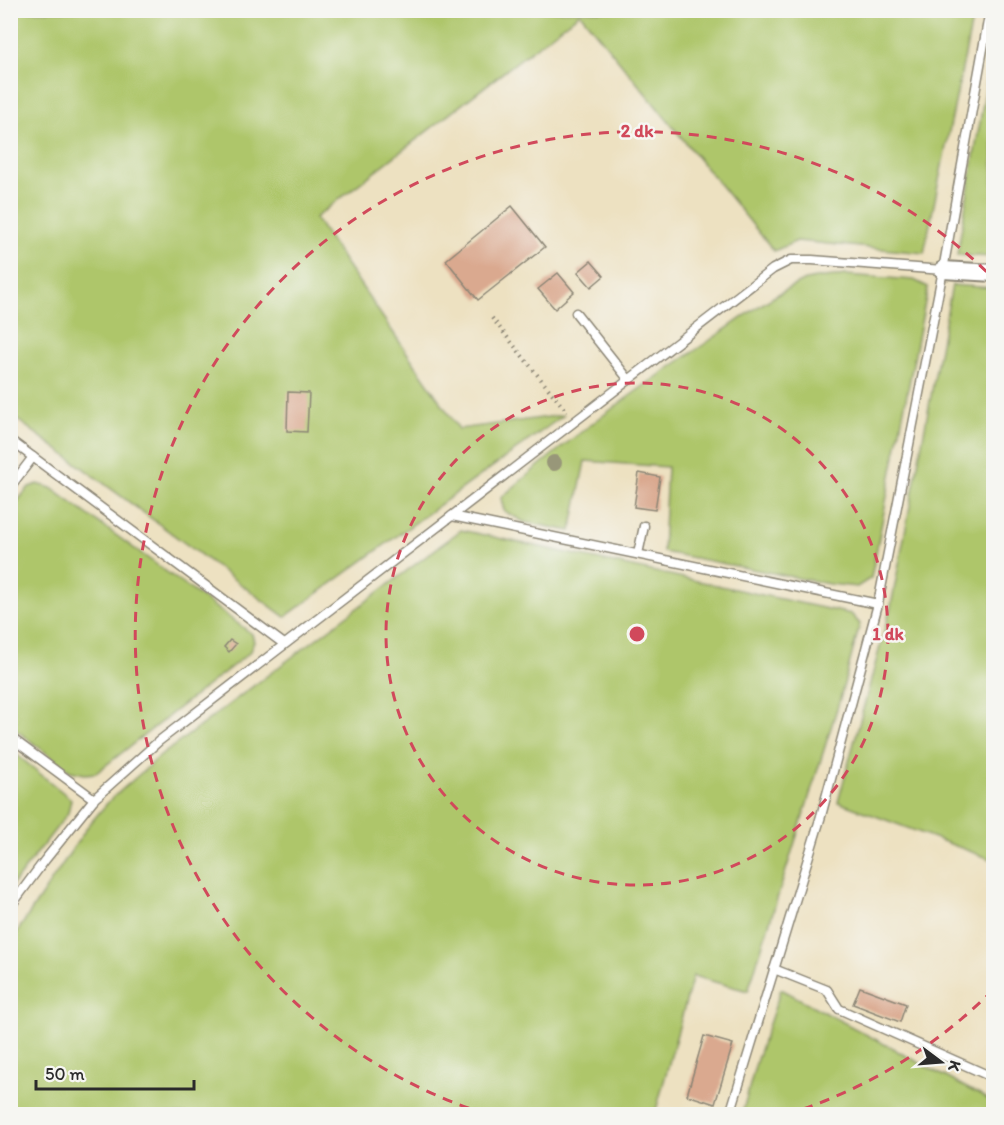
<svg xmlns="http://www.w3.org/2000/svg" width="1004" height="1125" font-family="Itim,sans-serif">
<rect width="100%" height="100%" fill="#f6f6f2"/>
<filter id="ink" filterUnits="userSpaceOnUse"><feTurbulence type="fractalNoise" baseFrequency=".0167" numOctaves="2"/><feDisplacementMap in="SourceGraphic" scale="12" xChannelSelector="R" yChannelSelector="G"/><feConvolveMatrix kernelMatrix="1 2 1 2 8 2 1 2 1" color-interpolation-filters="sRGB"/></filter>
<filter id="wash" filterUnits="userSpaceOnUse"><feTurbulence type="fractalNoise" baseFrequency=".008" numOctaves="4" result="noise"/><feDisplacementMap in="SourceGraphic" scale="24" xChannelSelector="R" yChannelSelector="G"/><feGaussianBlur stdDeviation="1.35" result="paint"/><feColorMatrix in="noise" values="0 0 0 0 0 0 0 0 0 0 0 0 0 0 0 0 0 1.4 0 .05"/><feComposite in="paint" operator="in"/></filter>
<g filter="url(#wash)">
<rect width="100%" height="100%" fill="#ede1c1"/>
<g fill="#aec66b" stroke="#6c784b" stroke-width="1.5">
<path d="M 11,11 L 974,11 L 924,253 L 797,241 L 774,251 L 580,13 L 315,218 L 459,429 L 564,415 L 285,617 L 11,415 Z"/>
<path d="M 993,46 L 993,257 L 957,255 Z"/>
<path d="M 846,275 L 914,280 L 928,287 L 871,578 L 857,587 L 829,584 L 663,552 L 667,467 L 585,461 L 571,531 L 524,522 L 504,511 L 501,498 C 566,440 637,389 709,341 C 738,321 769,297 801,282 C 814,276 833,277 846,275 Z"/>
<path d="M 952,285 L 993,288 L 993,860 L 838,802 L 891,606 Z"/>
<path d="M 38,484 L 51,488 L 252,634 L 254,642 L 249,653 L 96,773 L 85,774 L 70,771 L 11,726 L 10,510 L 29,487 Z"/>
<path d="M 461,530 L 851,614 L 860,624 L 840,699 L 748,991 L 693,976 L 655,1114 L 11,1114 L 11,941 L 88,826 L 109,801 L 159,757 Z"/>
<path d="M 11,750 L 71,799 L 68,813 L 11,887 Z"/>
<path d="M 781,989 L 993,1102 L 993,1114 L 742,1114 L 757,1059 Z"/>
</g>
<g id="blocks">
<g fill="#daa98f">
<path d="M 512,206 L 545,247 L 478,300 L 446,260 Z"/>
<path d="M 591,261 L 604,276 L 591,287 L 578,272 Z"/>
<path d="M 558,273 L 574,292 L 555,309 L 538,289 Z"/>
<path d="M 288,392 L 309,393 L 307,432 L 287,431 Z"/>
<path d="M 639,473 L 660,477 L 655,510 L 634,507 Z"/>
<path d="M 230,640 L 236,644 L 229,652 L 224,647 Z"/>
<path d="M 860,987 L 906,1004 L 900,1022 L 853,1004 Z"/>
<path d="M 704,1036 L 733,1044 L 715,1104 L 687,1095 Z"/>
</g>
</g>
</g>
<g filter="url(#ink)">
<use href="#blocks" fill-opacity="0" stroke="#8c8676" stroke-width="1.5"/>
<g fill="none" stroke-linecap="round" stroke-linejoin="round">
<g stroke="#8c8676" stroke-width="11">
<g id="service">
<path d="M 576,313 L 629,380"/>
<path d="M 10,440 L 284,644"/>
<path d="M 10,487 L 33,457"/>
<path d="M 452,516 L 878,604"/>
<path d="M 638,554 L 644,526"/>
<path d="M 10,737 L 94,799"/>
<path d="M 10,907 L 45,860 L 94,799 L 159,741 L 773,269 L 791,260 L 812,260 L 943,270"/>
<path d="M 774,969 L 827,990 L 839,1009 L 994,1078"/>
<path d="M 730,1114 L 821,816 L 878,604 L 943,270 L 990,10"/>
</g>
</g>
<g stroke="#8c8676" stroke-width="20">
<path id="minor" d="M 943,270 L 994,273"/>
</g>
<path stroke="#8c8676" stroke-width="4" stroke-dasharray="1.5 4.5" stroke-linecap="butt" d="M 492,318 L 567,412"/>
<use href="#service" stroke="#fff" stroke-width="8"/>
<use href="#minor" stroke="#fff" stroke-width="16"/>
</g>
<circle fill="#989779" cx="554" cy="463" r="8"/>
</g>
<g fill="none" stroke="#d1495b" stroke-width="3" stroke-dasharray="10 8">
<circle cx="637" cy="634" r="251"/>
<path d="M993 990A503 503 0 0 1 788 1114M486 1114A503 503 0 1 1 993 278"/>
</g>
<circle cx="637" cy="634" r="9" fill="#d1495b" stroke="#f6f6f2" stroke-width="3"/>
<g font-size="18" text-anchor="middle" font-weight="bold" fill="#d1495b" stroke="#f6f6f2" stroke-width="5" stroke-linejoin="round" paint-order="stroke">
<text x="637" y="137">2 dk</text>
<text x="888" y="640">1 dk</text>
</g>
<rect width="1004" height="1125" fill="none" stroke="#f6f6f2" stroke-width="36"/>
<g transform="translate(941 1062) rotate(106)" stroke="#f6f6f2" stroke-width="4.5" paint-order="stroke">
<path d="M0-4.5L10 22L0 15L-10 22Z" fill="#2b2b2b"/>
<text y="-9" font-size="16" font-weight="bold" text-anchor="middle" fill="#2b2b2b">K</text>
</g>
<path d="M36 1080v9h158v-9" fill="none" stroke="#2b2b2b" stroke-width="3"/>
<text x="45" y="1080" font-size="18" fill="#2b2b2b" stroke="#f6f6f2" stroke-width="4.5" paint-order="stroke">50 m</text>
</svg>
